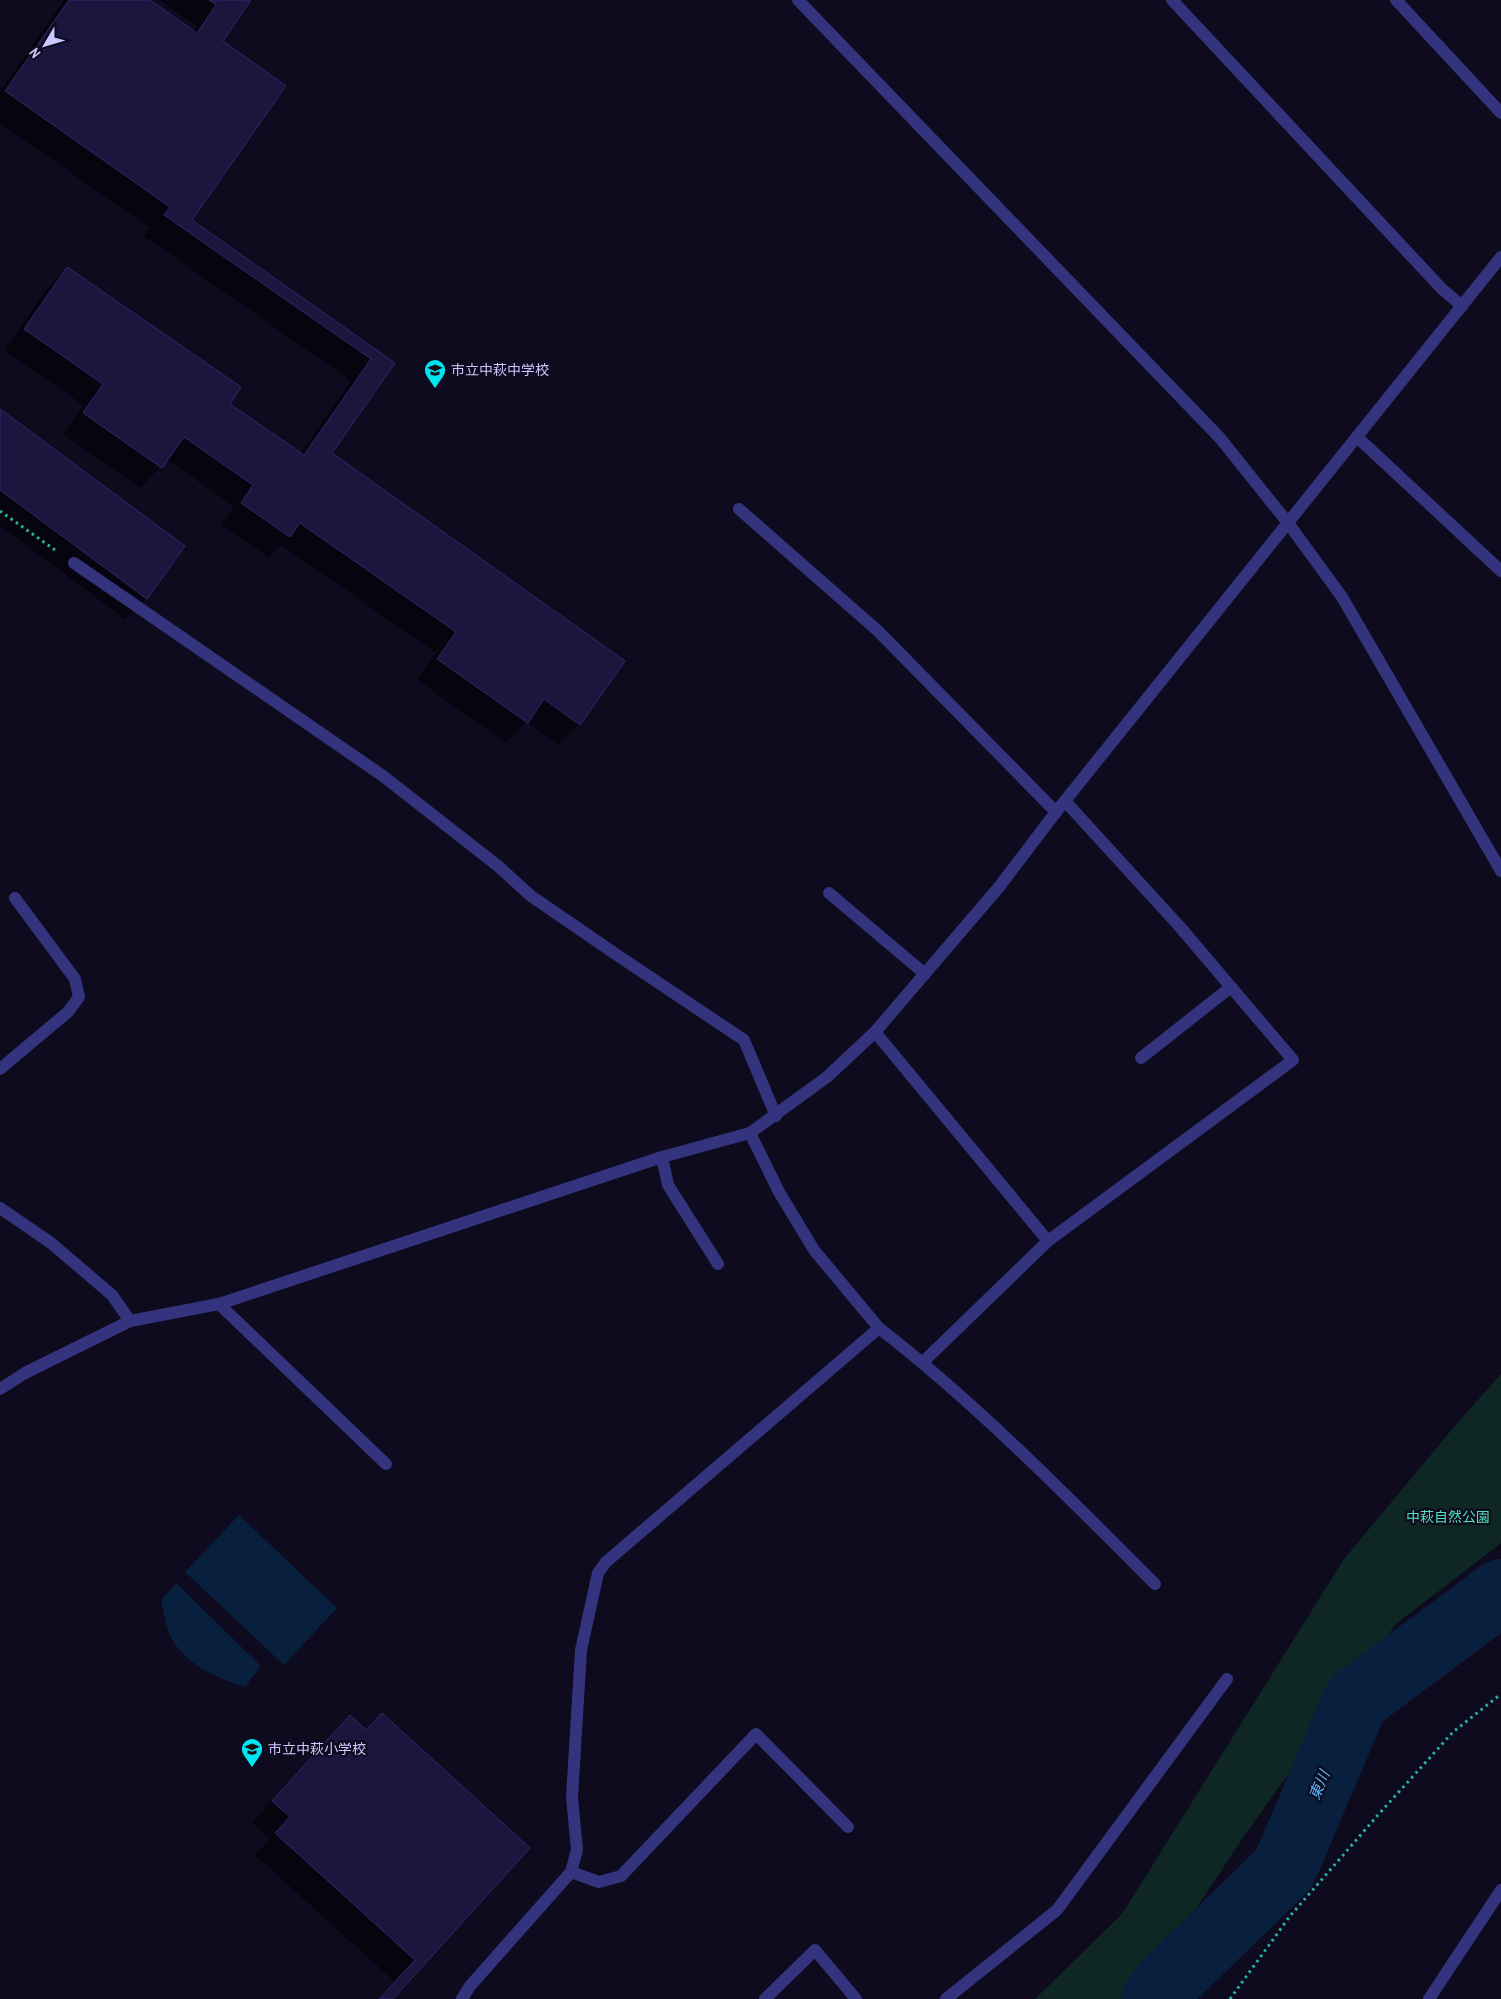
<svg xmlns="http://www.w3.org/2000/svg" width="1501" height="1999" font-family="'Archivo Narrow','Noto Sans JP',sans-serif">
<rect width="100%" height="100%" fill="#0d0b1d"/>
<path fill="#0e2725" d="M 1501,1374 L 1501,1543 L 1396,1624 L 1244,1836 L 1137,1999 L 1035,1999 L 1122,1914 L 1344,1559 L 1459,1421 Z"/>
<g fill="#091f3e">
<path d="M 239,1515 L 337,1608 L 284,1665 L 185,1572 Z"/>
<path d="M 176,1583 L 261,1666 L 245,1687 C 214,1677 181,1663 168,1631 C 165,1621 163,1610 161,1600 Z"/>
</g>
<g fill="#0007">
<path d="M 64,0 L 148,0 L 193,31 L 196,26 L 159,0 L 250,0 L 221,41 L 190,220 L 393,364 L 330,453 L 579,724 L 558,745 L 527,722 L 506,743 L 417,680 L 436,653 L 281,545 L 268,557 L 221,524 L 234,506 L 167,460 L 140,488 L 63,434 L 83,405 L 4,350 L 47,289 L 67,268 L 229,404 L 300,454 L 351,381 L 144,236 L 150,228 L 0,123 L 0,91 Z"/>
<path d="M 0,410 L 146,598 L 125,619 L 0,526 Z"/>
<path d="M 350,1716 L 366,1731 L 528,1849 L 391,1999 L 379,1999 L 395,1982 L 255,1855 L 270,1839 L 252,1822 Z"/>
</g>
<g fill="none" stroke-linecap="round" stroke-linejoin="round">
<path stroke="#091f3e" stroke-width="66" d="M 1154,1999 L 1168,1982 L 1284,1869 L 1356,1700 L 1501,1592"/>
</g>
<g fill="#1c163f" stroke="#32276c">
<path d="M 69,0 L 150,0 L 197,33 L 216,5 L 209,0 L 251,0 L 223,41 L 286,86 L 192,220 L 395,363 L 332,453 L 625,661 L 580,725 L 544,699 L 528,723 L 437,659 L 456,632 L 300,523 L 290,537 L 241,503 L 253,485 L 184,437 L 162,468 L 83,413 L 103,384 L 24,329 L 67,267 L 241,387 L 230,404 L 304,455 L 371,359 L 164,215 L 170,207 L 5,91 Z"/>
<path d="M 0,409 L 185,546 L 147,599 L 0,490 Z"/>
<path d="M 382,1713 L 530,1848 L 393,1999 L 379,1999 L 415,1960 L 275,1833 L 290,1817 L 272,1801 L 350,1715 L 366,1730 Z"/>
</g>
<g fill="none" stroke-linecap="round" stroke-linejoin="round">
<g stroke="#28b2a4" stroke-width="3" stroke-dasharray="2.5 4" stroke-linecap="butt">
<path d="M 0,511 L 55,550"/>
<path d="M 1230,1999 L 1290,1916 L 1378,1815 L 1453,1732 L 1501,1694"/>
</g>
<g stroke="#34347e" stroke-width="12">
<path d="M 798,0 L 1220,438 L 1288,523 L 1342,597 L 1501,871"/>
<path d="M 1172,0 L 1442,289 L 1462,306"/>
<path d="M 1396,0 L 1501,113"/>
<path d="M 1357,437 L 1501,571"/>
<path d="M 739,509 L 878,631 L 1056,812"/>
<path d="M 74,563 L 383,776 L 498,866 L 531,896 L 617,955 L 744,1040 L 776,1116"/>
<path d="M 829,893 L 925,974"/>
<path d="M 875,1032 L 1048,1241"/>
<path d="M 1141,1058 L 1231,987"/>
<path d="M 0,1069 L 68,1012 L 79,997 L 75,979 L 15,898"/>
<path d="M 662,1157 L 668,1185 L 718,1264"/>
<path d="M 0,1208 L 51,1243 L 112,1295 L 130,1321"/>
<path d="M 219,1304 L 386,1464"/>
<path d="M 879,1328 C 978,1405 1066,1495 1155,1584"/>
<path d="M 923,1362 L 1048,1241 L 1293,1060 L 1180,927 L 1065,801"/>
<path d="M 0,1389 L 25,1373 L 130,1321 L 219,1304 L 662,1157 L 750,1133 L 827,1077 L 875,1032 L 999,887 L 1056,812 L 1501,257"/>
<path d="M 571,1872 L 599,1882 L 621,1876 L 756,1734 L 848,1827"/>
<path d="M 462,1999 L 470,1986 L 571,1872 L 577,1850 L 572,1797 L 581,1650 L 598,1573 L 606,1562 L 879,1328 L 814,1250 L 779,1192 L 750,1133"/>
<path d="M 765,1999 L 815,1950 L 856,1999"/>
<path d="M 946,1999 L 1057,1910 L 1227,1679"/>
<path d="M 1429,1999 L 1501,1890"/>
</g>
</g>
<defs>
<g id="school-pin" transform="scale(1.125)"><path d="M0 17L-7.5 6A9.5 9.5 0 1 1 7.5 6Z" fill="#00e5f2" stroke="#0d0b1d"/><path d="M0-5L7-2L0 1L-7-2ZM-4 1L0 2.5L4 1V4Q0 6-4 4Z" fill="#111"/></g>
</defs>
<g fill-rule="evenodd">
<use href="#school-pin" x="435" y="370"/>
<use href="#school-pin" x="252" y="1749"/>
</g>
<g text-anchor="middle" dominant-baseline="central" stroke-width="4.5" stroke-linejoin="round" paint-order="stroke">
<g font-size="14" fill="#cbc7ff" stroke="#0d0b1d" text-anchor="start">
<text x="451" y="370">市立中萩中学校</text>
<text x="268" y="1749">市立中萩小学校</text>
</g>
<g font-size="14" fill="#4fe3b7" stroke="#0d0b1d">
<text x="1448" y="1517">中萩自然公園</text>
</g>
<g font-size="15" font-style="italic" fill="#55b8ff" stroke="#0d0b1d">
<text transform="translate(1319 1785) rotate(-67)">東川</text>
</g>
</g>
<g transform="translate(45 45) rotate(232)" stroke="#0d0b1d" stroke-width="4" paint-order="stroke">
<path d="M0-4L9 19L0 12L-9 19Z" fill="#cbc7ff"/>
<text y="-8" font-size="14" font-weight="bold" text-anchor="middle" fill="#cbc7ff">N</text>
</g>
</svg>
